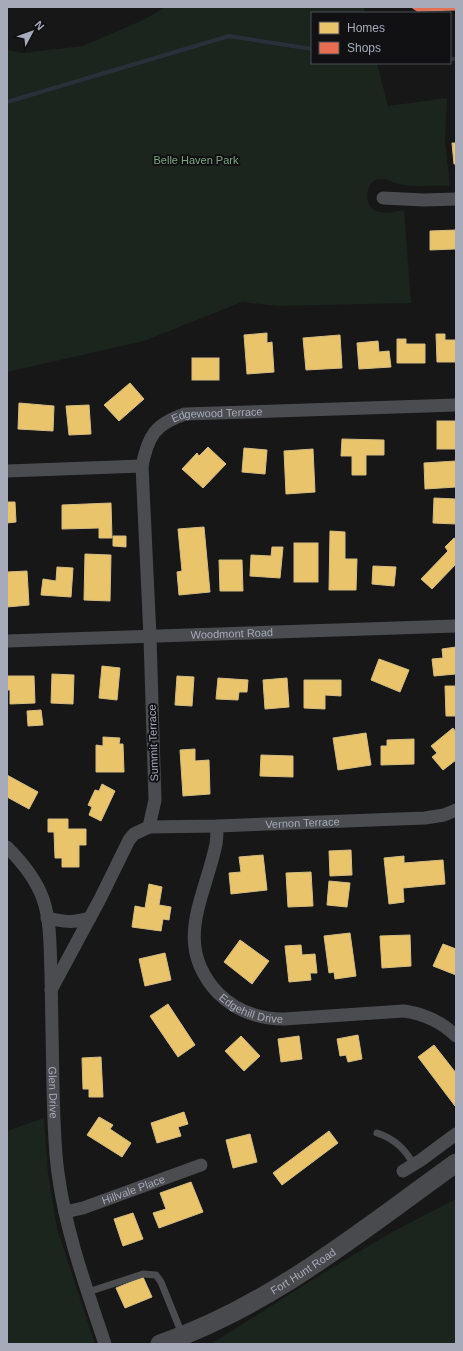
<svg xmlns="http://www.w3.org/2000/svg" width="463" height="1351" font-family="Helvetica,sans-serif">
<rect width="100%" height="100%" fill="#171717"/>
<g fill="#1c241e">
<path d="M 166,7 L 364,7 L 365,13 L 312,13 L 312,63 L 377,63 L 388,106 L 447,98 L 445,141 L 450,186 C 435,185 418,187 403,185 C 394,184 389,178 379,179 C 364,182 364,206 376,211 C 386,214 394,212 404,210 L 411,303 L 278,306 L 242,302 L 144,341 L 7,372 L 7,50 L 22,53 L 83,46 L 143,20 Z"/>
<path d="M 44,1118 L 48,1173 L 57,1228 L 95,1344 L 7,1344 L 7,1131 Z"/>
<path d="M 456,1199 L 456,1344 L 211,1344 L 315,1278 L 392,1232 Z"/>
</g>
<g fill="#e9c46a" stroke="#d5bc82">
<path d="M 452,143 L 456,143 L 456,164 L 454,164 Z"/>
<path d="M 456,230 L 455,249 L 430,250 L 430,231 Z"/>
<path d="M 267,333 L 267,343 L 272,342 L 274,372 L 247,374 L 244,335 Z"/>
<path d="M 436,334 L 445,334 L 445,340 L 456,340 L 456,362 L 437,362 Z"/>
<path d="M 340,335 L 342,368 L 306,370 L 303,338 Z"/>
<path d="M 397,339 L 406,339 L 406,344 L 425,344 L 425,363 L 397,363 Z"/>
<path d="M 378,341 L 379,352 L 389,351 L 391,367 L 359,369 L 357,343 Z"/>
<rect x="192" y="358" width="27" height="22"/>
<path d="M 130,383 L 144,399 L 119,421 L 104,405 Z"/>
<path d="M 19,403 L 54,406 L 53,431 L 18,429 Z"/>
<path d="M 89,405 L 91,434 L 69,435 L 66,406 Z"/>
<rect x="437" y="421" width="19" height="28"/>
<path d="M 342,439 L 384,440 L 384,455 L 366,455 L 366,475 L 352,475 L 352,456 L 341,456 Z"/>
<path d="M 208,447 L 226,464 L 203,488 L 182,469 L 197,453 L 199,456 Z"/>
<path d="M 244,448 L 267,450 L 265,474 L 242,472 Z"/>
<path d="M 313,449 L 315,492 L 286,494 L 284,451 Z"/>
<path d="M 456,461 L 456,487 L 425,489 L 424,463 Z"/>
<path d="M 434,498 L 456,499 L 456,524 L 433,523 Z"/>
<path d="M 7,502 L 15,502 L 16,522 L 7,523 Z"/>
<path d="M 111,503 L 112,538 L 99,538 L 99,528 L 62,529 L 62,505 Z"/>
<path d="M 204,527 L 210,592 L 179,595 L 177,572 L 182,571 L 178,529 Z"/>
<path d="M 330,531 L 345,532 L 345,559 L 357,559 L 356,590 L 329,590 Z"/>
<path d="M 113,536 L 126,536 L 126,547 L 113,546 Z"/>
<path d="M 454,538 L 456,539 L 456,564 L 432,589 L 421,579 L 448,551 L 445,547 Z"/>
<rect x="294" y="543" width="24" height="39"/>
<path d="M 272,547 L 283,547 L 280,578 L 250,576 L 251,555 L 271,556 Z"/>
<path d="M 85,554 L 111,555 L 110,601 L 84,600 Z"/>
<path d="M 219,560 L 242,560 L 243,591 L 220,591 Z"/>
<path d="M 373,566 L 396,567 L 394,586 L 372,584 Z"/>
<path d="M 57,567 L 73,568 L 71,597 L 41,595 L 43,579 L 56,581 Z"/>
<path d="M 27,571 L 29,605 L 7,607 L 7,572 Z"/>
<path d="M 456,647 L 456,674 L 434,676 L 432,659 L 443,658 L 442,649 Z"/>
<path d="M 379,659 L 409,670 L 400,692 L 371,680 Z"/>
<path d="M 102,666 L 120,668 L 117,700 L 99,698 Z"/>
<path d="M 52,674 L 74,675 L 73,704 L 51,703 Z"/>
<path d="M 7,676 L 34,676 L 35,703 L 10,704 L 10,690 L 7,690 Z"/>
<path d="M 177,676 L 194,677 L 192,706 L 175,705 Z"/>
<path d="M 218,678 L 248,680 L 247,692 L 239,692 L 238,700 L 216,699 Z"/>
<path d="M 287,678 L 289,707 L 265,709 L 263,680 Z"/>
<path d="M 304,680 L 341,680 L 341,696 L 325,695 L 325,709 L 304,708 Z"/>
<path d="M 445,686 L 456,686 L 456,716 L 446,716 Z"/>
<path d="M 41,710 L 43,725 L 28,726 L 27,711 Z"/>
<path d="M 453,728 L 456,732 L 456,760 L 443,770 L 432,757 L 437,753 L 431,746 Z"/>
<path d="M 366,733 L 371,765 L 338,770 L 333,738 Z"/>
<path d="M 103,737 L 120,738 L 119,744 L 123,744 L 124,772 L 96,772 L 96,745 L 103,746 Z"/>
<path d="M 414,739 L 414,764 L 381,765 L 381,746 L 387,746 L 387,740 Z"/>
<path d="M 195,749 L 195,761 L 209,760 L 210,794 L 183,796 L 180,750 Z"/>
<path d="M 261,755 L 293,756 L 293,777 L 260,776 Z"/>
<path d="M 7,775 L 38,792 L 29,809 L 7,797 Z"/>
<path d="M 102,784 L 115,791 L 101,821 L 89,815 L 92,807 L 88,805 L 95,790 L 99,791 Z"/>
<path d="M 48,819 L 68,819 L 68,829 L 86,829 L 86,845 L 79,845 L 79,867 L 62,867 L 62,858 L 55,858 L 54,832 L 48,832 Z"/>
<path d="M 351,850 L 352,875 L 330,876 L 329,851 Z"/>
<path d="M 263,855 L 267,890 L 231,894 L 229,873 L 241,872 L 239,857 Z"/>
<path d="M 404,856 L 404,863 L 443,860 L 445,884 L 403,888 L 404,902 L 389,904 L 384,858 Z"/>
<path d="M 311,872 L 313,906 L 288,907 L 286,873 Z"/>
<path d="M 329,881 L 350,883 L 347,907 L 327,905 Z"/>
<path d="M 149,884 L 162,887 L 159,905 L 171,907 L 169,920 L 163,919 L 161,931 L 132,927 L 135,906 L 145,908 Z"/>
<path d="M 350,933 L 356,976 L 335,979 L 334,972 L 329,973 L 324,936 Z"/>
<path d="M 410,935 L 411,966 L 382,968 L 380,936 Z"/>
<path d="M 240,940 L 269,961 L 252,984 L 224,962 Z"/>
<path d="M 443,944 L 456,949 L 456,975 L 433,966 Z"/>
<path d="M 301,945 L 302,955 L 315,954 L 317,973 L 310,973 L 311,980 L 289,982 L 285,946 Z"/>
<path d="M 165,953 L 171,980 L 145,986 L 139,959 Z"/>
<path d="M 168,1004 L 195,1045 L 178,1057 L 150,1016 Z"/>
<path d="M 358,1035 L 362,1059 L 348,1062 L 346,1055 L 340,1056 L 337,1039 Z"/>
<path d="M 241,1036 L 260,1056 L 244,1071 L 225,1051 Z"/>
<path d="M 299,1036 L 302,1059 L 281,1062 L 278,1039 Z"/>
<path d="M 434,1045 L 456,1073 L 455,1106 L 418,1057 Z"/>
<path d="M 101,1057 L 103,1097 L 89,1097 L 89,1089 L 83,1089 L 82,1058 Z"/>
<path d="M 184,1112 L 188,1124 L 178,1127 L 181,1136 L 157,1143 L 151,1123 Z"/>
<path d="M 99,1117 L 113,1125 L 110,1129 L 131,1143 L 122,1157 L 87,1135 Z"/>
<path d="M 329,1131 L 338,1143 L 282,1185 L 273,1173 Z"/>
<path d="M 250,1134 L 257,1162 L 233,1168 L 226,1140 Z"/>
<path d="M 191,1182 L 203,1212 L 159,1228 L 153,1213 L 166,1209 L 160,1193 Z"/>
<path d="M 133,1213 L 143,1239 L 123,1246 L 114,1219 Z"/>
<path d="M 143,1277 L 152,1297 L 125,1308 L 116,1288 Z"/>
</g>
<path fill="#e76f51" stroke="#d48170" d="M 411,7 L 456,7 L 456,10 L 417,11 Z"/>
<g fill="none" stroke-linecap="round" stroke-linejoin="round">
<g stroke="#29303a" stroke-width="4">
<path d="M 450,59 L 456,59"/>
<path d="M 7,102 L 229,36 L 312,49"/>
</g>
<g stroke="#4a4c50" stroke-width="7">
<path d="M 377,1133 C 395,1139 405,1149 414,1165"/>
<path d="M 88,1292 L 143,1274 L 156,1275 L 161,1282 L 182,1334"/>
</g>
<g stroke="#4a4c50" stroke-width="13">
<path d="M 383,198 L 424,200 L 456,199"/>
<path d="M 7,471 L 142,466"/>
<path id="s1" d="M 7,641 L 456,626"/>
<path id="s2" d="M 217,826 C 217,832 217,838 216,844 C 205,898 172,944 218,993 C 236,1011 259,1019 284,1019 L 404,1011 C 424,1014 441,1021 456,1036"/>
<path id="s3" d="M 149,827 L 155,800 L 150,637 L 142,466 C 148,436 155,424 185,414 L 456,405"/>
<path id="s4" d="M 7,847 C 22,862 36,879 43,899 C 51,922 50,950 51,974 C 52,1012 52,1050 53,1088 C 54,1116 54,1145 58,1173 C 66,1233 86,1287 105,1344"/>
<path d="M 47,918 C 64,922 73,923 90,918"/>
<path id="s5" d="M 51,990 L 100,899 L 129,840 L 134,834 L 149,827 L 217,826 L 425,818 L 444,815 L 456,810"/>
<path d="M 403,1171 L 421,1160 L 456,1134"/>
<path id="s6" d="M 65,1212 L 83,1208 L 201,1165"/>
</g>
<path stroke="#494a4e" stroke-width="19" id="s7" d="M 160,1344 C 271,1306 362,1230 456,1163"/>
</g>
<g text-anchor="middle" dominant-baseline="central" stroke-width="4" stroke-linejoin="round" paint-order="stroke">
<g font-size="11" fill="#7ca682" stroke="#111113">
<text x="196" y="160">Belle Haven Park</text>
</g>
<g font-size="11" fill="#a6aab9" stroke="#111113">
<text stroke="none"><textPath href="#s3" startOffset="466">Edgewood Terrace</textPath></text>
<text stroke="none"><textPath href="#s1" startOffset="225">Woodmont Road</textPath></text>
<text transform="translate(153 743) rotate(-92)">Summit Terrace</text>
<text stroke="none"><textPath href="#s5" startOffset="347">Vernon Terrace</textPath></text>
<text stroke="none"><textPath href="#s2" startOffset="214">Edgehill Drive</textPath></text>
<text stroke="none"><textPath href="#s4" startOffset="258">Glen Drive</textPath></text>
<text stroke="none"><textPath href="#s6" startOffset="72">Hillvale Place</textPath></text>
<text stroke="none"><textPath href="#s7" startOffset="161">Fort Hunt Road</textPath></text>
</g>
</g>
<rect width="463" height="1351" fill="none" stroke="#a6aab9" stroke-width="16"/>
<rect x="311" y="12" width="140" height="52" fill="#111113" stroke="#4d4e55"/>
<rect x="319" y="22" width="20" height="12" fill="#e9c46a" stroke="#4d4e55"/>
<text x="347" y="32" font-size="12" fill="#a6aab9">Homes</text>
<rect x="319" y="42" width="20" height="12" fill="#e76f51" stroke="#4d4e55"/>
<text x="347" y="52" font-size="12" fill="#a6aab9">Shops</text>
<g transform="translate(32 32) rotate(49)" stroke="#111113" stroke-width="3" paint-order="stroke">
<path d="M0-3L7 15L0 10L-7 15Z" fill="#a6aab9"/>
<text y="-6" font-size="11" font-weight="bold" text-anchor="middle" fill="#a6aab9">N</text>
</g>
</svg>
